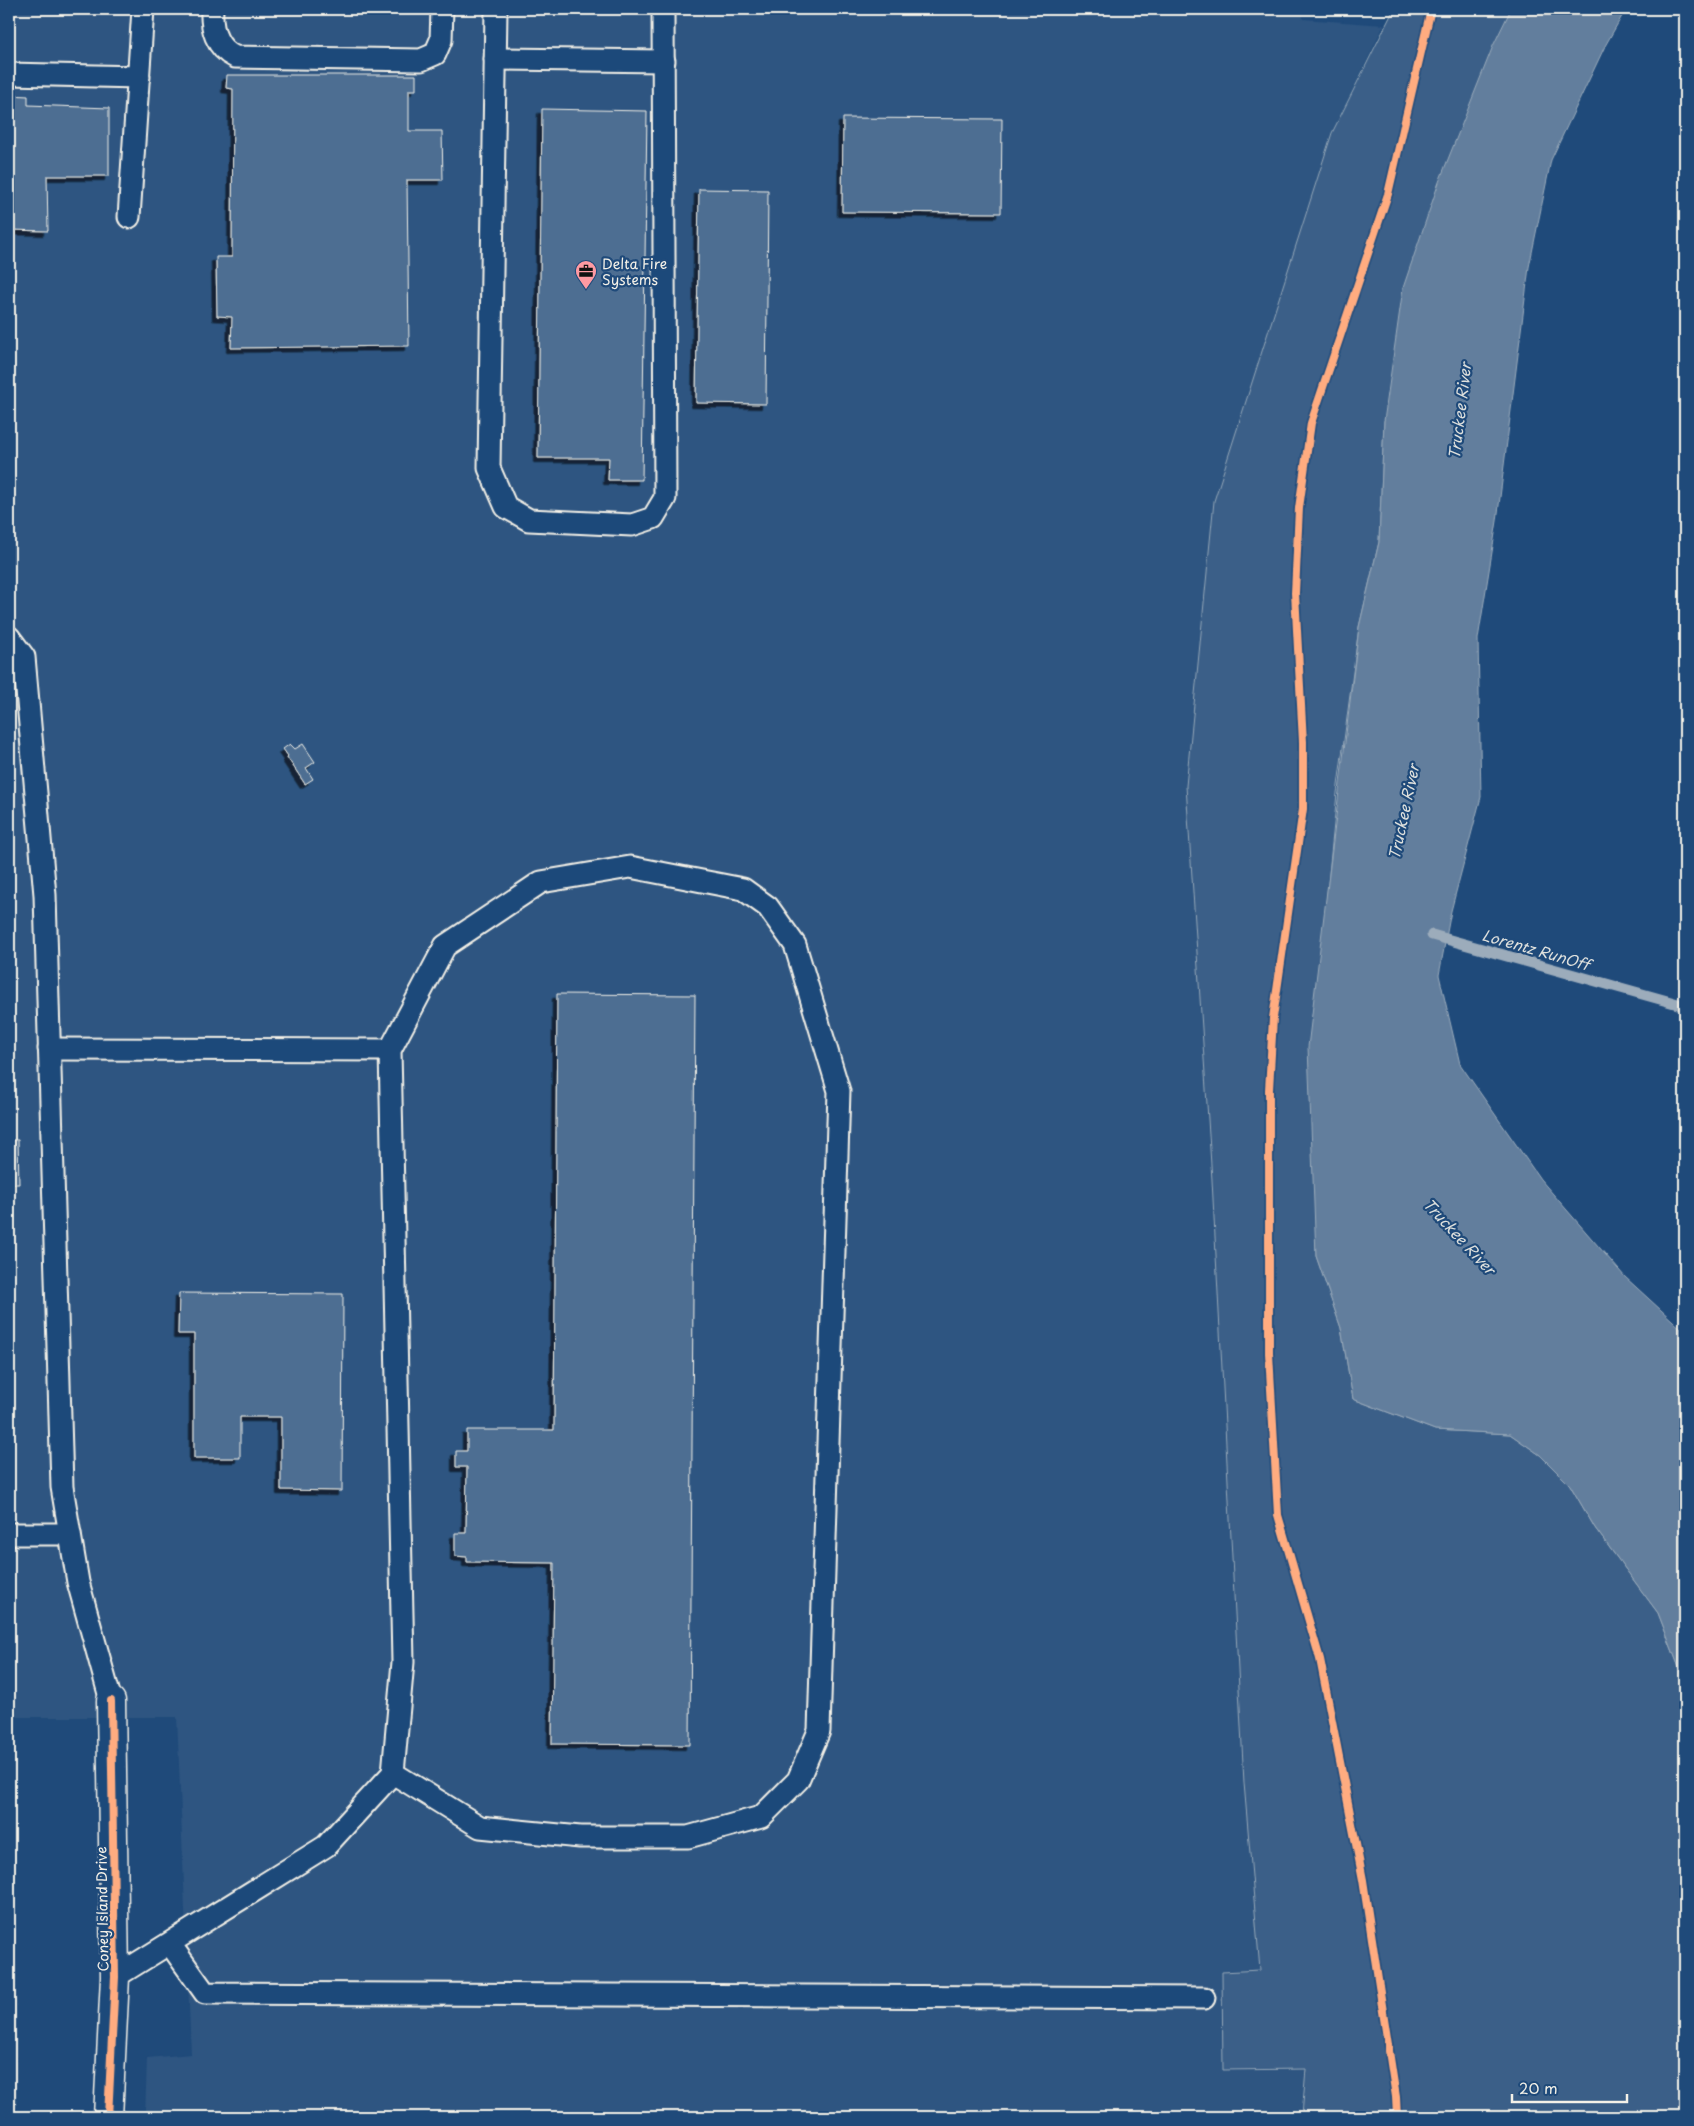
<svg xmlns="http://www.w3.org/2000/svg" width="1694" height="2126" font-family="'Playpen Sans',sans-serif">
<defs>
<filter id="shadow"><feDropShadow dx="-4.5" dy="4.5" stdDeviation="0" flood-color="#0009"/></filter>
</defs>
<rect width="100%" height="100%" fill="#1f4a7a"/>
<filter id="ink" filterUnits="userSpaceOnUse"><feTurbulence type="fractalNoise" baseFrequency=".02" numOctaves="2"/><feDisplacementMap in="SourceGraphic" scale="10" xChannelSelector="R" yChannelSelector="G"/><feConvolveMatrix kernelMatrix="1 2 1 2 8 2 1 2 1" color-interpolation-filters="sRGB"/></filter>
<g filter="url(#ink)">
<path fill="#2d5581" d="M 9,9 L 1302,9 L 1303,19 L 1384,25 L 1332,133 L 1214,501 L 1186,786 L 1212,1180 L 1244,1783 L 1260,1970 L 1223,2070 L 1306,2068 L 1302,2115 L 145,2117 L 147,2058 L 191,2054 L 177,1717 L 15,1717 L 17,2107 L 9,2116 Z"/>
<path fill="#3a5f88" stroke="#97a8b8" d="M 1394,9 L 1514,9 L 1384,421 L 1379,542 L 1359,627 L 1337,793 L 1324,924 L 1316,1256 L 1341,1328 L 1353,1399 L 1435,1430 L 1510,1434 L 1540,1455 L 1570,1485 L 1595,1528 L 1658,1613 L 1685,1683 L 1685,2104 L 1678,2117 L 1287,2117 L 1288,2115 L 1302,2115 L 1306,2069 L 1223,2070 L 1222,1972 L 1260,1970 L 1244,1783 L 1212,1180 L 1186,786 L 1214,501 L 1332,133 Z"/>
<path fill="#627e9d" stroke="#9cacbb" d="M 1511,9 L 1626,9 L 1605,46 L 1551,160 L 1529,267 L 1497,521 L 1478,639 L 1481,797 L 1451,911 L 1439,975 L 1460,1064 L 1540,1179 L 1625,1277 L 1685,1332 L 1685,1683 L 1658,1613 L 1595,1528 L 1570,1485 L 1540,1455 L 1510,1434 L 1435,1430 L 1353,1399 L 1341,1328 L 1316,1256 L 1308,1047 L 1359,627 L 1379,542 L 1384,421 L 1403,288 L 1439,182 L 1493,46 Z"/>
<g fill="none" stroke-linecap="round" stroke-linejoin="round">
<path stroke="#9cacbb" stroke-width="11" d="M 1432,935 L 1685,1006"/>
</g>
<g fill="#4d6e92" stroke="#f4f1e8" filter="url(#shadow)">
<path d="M 227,75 L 416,75 L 416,90 L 409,90 L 409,131 L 442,131 L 443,180 L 407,180 L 409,346 L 231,348 L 232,317 L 217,316 L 216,257 L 232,257 L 233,89 L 226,88 Z"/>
<path d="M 9,95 L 28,96 L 28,105 L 109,108 L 109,176 L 47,176 L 48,231 L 9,230 Z"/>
<path d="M 542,109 L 647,111 L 642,480 L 608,480 L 609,458 L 538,458 Z"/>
<path d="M 843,118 L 1002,119 L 1001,213 L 842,212 Z"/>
<path d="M 699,189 L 768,190 L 766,404 L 696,403 Z"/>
<path d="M 290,744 L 295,749 L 303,744 L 315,762 L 306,768 L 313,779 L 305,784 L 287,757 L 288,756 L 283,749 Z"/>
<path d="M 557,994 L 695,995 L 690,1745 L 552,1744 L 554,1563 L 467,1562 L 467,1557 L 455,1556 L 455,1533 L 466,1533 L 467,1467 L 456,1467 L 456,1451 L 467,1451 L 467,1430 L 554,1430 Z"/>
<path d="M 9,1140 L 18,1140 L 19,1184 L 9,1184 Z"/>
<path d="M 179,1293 L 343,1294 L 342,1491 L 281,1490 L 281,1417 L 240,1417 L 240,1458 L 194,1458 L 194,1334 L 178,1334 Z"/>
</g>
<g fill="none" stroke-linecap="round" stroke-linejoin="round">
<g stroke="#f4f1e8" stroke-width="25">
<g id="lane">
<path d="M 212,9 C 211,28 216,48 235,57 L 421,60 L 435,54 L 441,40 L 442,9"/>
<path d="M 496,9 L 489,468 L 506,507 L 529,520 L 632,525 L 653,518 L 665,498 L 663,9"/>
<path d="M 495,59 L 664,61"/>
<path d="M 9,74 L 139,77"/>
<path d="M 129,217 L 143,9"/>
<path d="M 9,637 L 24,657 L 45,895 L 62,1487 L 78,1582 L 111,1701"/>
<path d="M 49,1049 L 390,1050"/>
<path d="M 9,1534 L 70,1534"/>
<path d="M 170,1944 L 205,1993 L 1204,1998"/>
<path d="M 115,1977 L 326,1846 L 393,1773 L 403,1662 L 390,1050 L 445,946 L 541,882 L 630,867 L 743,889 L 768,907 L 795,945 L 839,1091 L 819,1731 L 798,1780 L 761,1817 L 688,1837 L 580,1837 L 480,1827 L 393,1773"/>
</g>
</g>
<g stroke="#f4f1e8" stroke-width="31">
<path id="street" d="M 108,2117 L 115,1977 L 111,1701"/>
</g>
<use href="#lane" stroke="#1f4a7a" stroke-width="21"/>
<use href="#street" stroke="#1f4a7a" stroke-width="28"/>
<g stroke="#1f4a7a" stroke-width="11">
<g id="cycleway">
<path d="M 108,2117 L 115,1977 L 111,1701"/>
<path d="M 1397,2117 L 1396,2097 L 1363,1880 L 1320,1659 L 1278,1515 L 1269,1353 L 1269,1090 L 1273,1018 L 1303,809 L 1303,742 L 1295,593 L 1299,508 L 1311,423 L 1388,194 L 1431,9"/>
</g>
</g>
<use href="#cycleway" stroke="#ffac80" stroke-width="8"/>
</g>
</g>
<defs>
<g id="office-pin" transform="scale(1.125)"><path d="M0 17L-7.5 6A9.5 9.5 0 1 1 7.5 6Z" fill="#ff9aa2" stroke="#1f4a7a"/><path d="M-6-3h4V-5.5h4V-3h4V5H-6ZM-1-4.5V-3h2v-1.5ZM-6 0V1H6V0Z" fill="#111"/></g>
</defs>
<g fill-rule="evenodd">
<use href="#office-pin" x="586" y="271"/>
</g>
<g text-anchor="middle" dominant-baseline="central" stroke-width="4.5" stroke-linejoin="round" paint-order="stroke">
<g font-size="14" fill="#f4f1e8" stroke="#1f4a7a" text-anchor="start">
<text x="602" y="263">Delta Fire<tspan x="602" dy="16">Systems</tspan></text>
</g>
<g font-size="14" fill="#f4f1e8" stroke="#1f4a7a">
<text transform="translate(102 1909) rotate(-91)">Coney Island Drive</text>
</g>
<g font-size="15" font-style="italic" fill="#dee0dd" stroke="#1f4a7a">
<text transform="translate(1459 411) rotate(-83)">Truckee River</text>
<text transform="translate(1403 812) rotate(-78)">Truckee River</text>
<text transform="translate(1536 949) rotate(16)">Lorentz RunOff</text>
<text transform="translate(1460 1236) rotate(47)">Truckee River</text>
</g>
</g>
<rect width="1694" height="2126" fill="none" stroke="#1f4a7a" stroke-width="30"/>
<rect x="15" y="15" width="1664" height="2096" fill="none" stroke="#f4f1e8" stroke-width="2" filter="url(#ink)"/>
<path d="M1512 2094v8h115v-8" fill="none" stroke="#f4f1e8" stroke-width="2.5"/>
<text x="1519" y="2094" font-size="15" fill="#f4f1e8" stroke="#1f4a7a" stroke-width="4" paint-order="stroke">20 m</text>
</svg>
